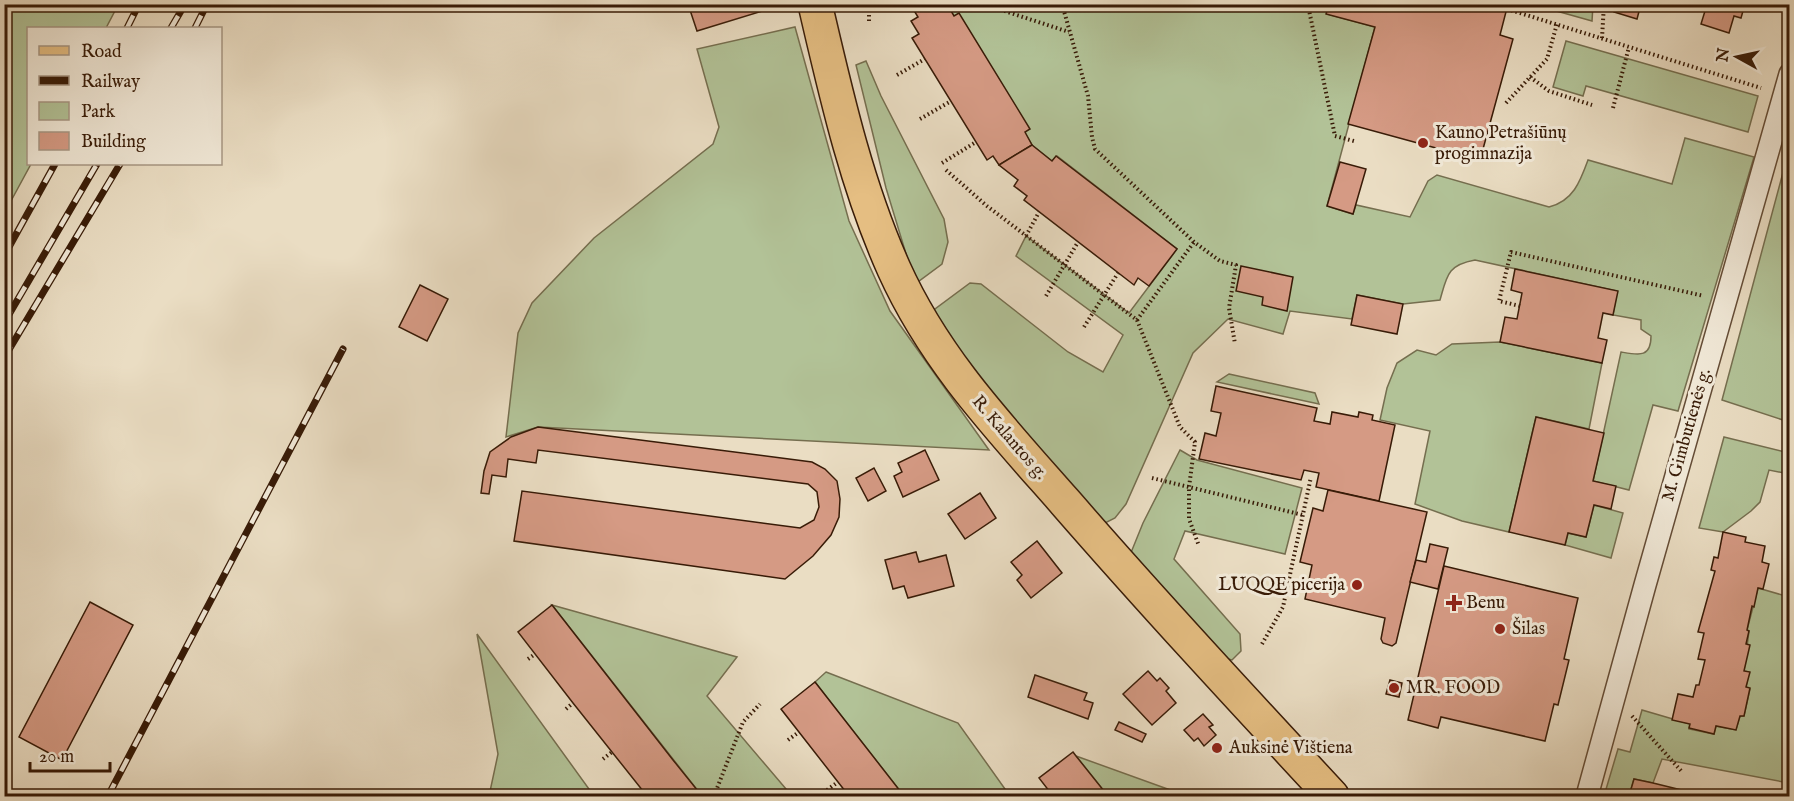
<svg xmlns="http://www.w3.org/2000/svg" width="1794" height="801" font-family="'IM FELL English',serif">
<rect width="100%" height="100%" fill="#eaddc3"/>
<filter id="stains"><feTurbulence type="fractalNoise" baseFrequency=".00333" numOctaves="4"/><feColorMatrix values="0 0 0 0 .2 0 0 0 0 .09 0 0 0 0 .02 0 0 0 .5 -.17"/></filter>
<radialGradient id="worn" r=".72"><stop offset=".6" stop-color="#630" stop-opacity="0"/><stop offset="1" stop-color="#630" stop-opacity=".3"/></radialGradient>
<g fill="#b2c297" stroke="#756e4f" stroke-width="1.5">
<path d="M 5,4 L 118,5 L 106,28 L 28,28 L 28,164 L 31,164 L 5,212 Z"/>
<path d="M 947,5 L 1329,5 L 1327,14 L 1375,27 L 1327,206 L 1353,214 L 1356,205 L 1410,217 L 1428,181 L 1437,175 L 1549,207 C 1573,201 1580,182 1588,160 L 1672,184 L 1685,138 L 1754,157 L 1678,411 L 1653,405 L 1629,490 L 1593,481 L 1621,352 C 1639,355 1651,358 1651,336 L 1641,329 L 1641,320 L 1613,315 L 1617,291 L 1475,260 C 1447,265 1447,276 1440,300 L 1403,304 L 1357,295 L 1352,319 L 1290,311 L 1283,334 L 1228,319 L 1193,353 L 1126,504 L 1115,518 L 1103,524 L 963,359 L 931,312 L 970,283 L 981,284 L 1068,352 L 1103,372 L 1123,335 L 1016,256 L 1026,236 L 1129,313 L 1177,249 L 1057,156 L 1052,161 L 1032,145 Z"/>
<path d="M 1535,5 L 1593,5 L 1592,21 Z"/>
<path d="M 795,27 L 849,221 L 890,311 L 989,450 L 538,427 L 506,437 L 518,333 L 532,303 L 594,238 L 713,144 L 719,127 L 697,49 Z"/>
<path d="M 1566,41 L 1758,96 L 1748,132 L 1586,86 L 1583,96 L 1553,87 Z"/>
<path d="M 866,61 L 881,96 L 944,219 L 948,242 L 942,264 L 915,284 L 905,263 L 907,257 L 886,188 L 856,65 Z"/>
<path d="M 1789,150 L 1790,150 L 1789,422 L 1722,400 Z"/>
<path d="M 1500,342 L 1602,363 L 1589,429 L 1536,417 L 1509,532 L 1462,521 L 1415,504 L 1430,431 L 1380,420 L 1387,388 L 1397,363 L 1417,350 L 1436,355 L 1452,344 Z"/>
<path d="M 1229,374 L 1315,393 L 1319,404 L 1217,382 Z"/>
<path d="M 1724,437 L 1789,453 L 1790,470 L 1784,473 L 1769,470 L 1760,502 L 1751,511 L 1723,532 L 1699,528 Z"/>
<path d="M 1180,450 L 1197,460 L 1302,488 L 1285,554 L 1185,531 L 1174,559 L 1240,634 L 1241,651 L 1232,660 L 1224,658 L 1130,555 L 1143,523 Z"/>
<path d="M 1594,505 L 1623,513 L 1611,558 L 1565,545 L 1568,533 L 1586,537 Z"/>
<path d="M 1758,588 L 1789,597 L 1789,783 L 1662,759 L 1653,783 L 1634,779 L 1629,796 L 1604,796 L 1618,749 L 1630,752 L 1642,710 L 1690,724 L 1689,729 L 1714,734 L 1716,726 L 1736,730 L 1740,716 L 1744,716 L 1750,689 L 1746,687 L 1749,672 L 1744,671 L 1749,631 L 1747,630 Z"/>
<path d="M 552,605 L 737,657 L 707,696 L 792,796 L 702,796 Z"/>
<path d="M 477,634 L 594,796 L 489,796 L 498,754 Z"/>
<path d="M 826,672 L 958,723 L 1010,796 L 904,796 L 815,682 Z"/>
<path d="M 1076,756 L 1187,796 L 1108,796 Z"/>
</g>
<g fill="#d59a84" stroke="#381b07" stroke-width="1.5">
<path d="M 688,4 L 771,4 L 772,8 L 697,31 Z"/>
<path d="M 910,4 L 947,4 L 954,16 L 959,13 L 1030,129 L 1025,132 L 1032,145 L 999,165 L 993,156 L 987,160 L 912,38 L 919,34 L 911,21 L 918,17 Z"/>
<path d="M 1329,4 L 1508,4 L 1500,35 L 1513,39 L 1480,160 L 1348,124 L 1375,27 L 1326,14 Z"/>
<path d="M 1616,4 L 1641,4 L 1637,19 L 1614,12 Z"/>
<path d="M 1696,4 L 1745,4 L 1741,18 L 1734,16 L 1729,33 L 1701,24 L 1705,11 L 1695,8 Z"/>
<path d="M 1032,145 L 1052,161 L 1056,156 L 1177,249 L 1149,286 L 1138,278 L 1134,285 L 1024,200 L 1027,196 L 1014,186 L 1018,180 L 999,165 Z"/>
<path d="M 1340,162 L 1366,169 L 1353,214 L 1327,206 Z"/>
<path d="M 1241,266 L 1293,277 L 1287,311 L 1262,305 L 1263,297 L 1236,291 Z"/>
<path d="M 1515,269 L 1618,291 L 1613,315 L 1603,313 L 1598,338 L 1607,340 L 1602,363 L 1500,342 L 1505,317 L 1517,319 L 1522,293 L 1511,290 Z"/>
<path d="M 420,285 L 448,299 L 427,341 L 399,327 Z"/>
<path d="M 1357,295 L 1403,304 L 1397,334 L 1351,325 Z"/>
<path d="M 1216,386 L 1317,408 L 1314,421 L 1330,424 L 1332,412 L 1358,417 L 1359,412 L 1373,415 L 1372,420 L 1395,425 L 1379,501 L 1316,487 L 1319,473 L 1304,470 L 1301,480 L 1199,459 L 1205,433 L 1216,436 L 1221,413 L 1211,411 Z"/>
<path d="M 1536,417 L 1604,433 L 1593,481 L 1616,486 L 1611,509 L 1594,505 L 1586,537 L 1568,533 L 1565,545 L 1509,532 Z"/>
<path d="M 538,427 L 812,462 L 825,469 L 837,481 L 840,499 L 839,517 L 831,535 L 813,556 L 785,579 L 514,541 L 522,491 L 800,528 L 814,520 L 819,507 L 817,492 L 808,484 L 538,450 L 536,463 L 508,459 L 506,477 L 492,475 L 489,494 L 481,493 L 484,471 L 490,452 L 511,437 Z"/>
<path d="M 925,450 L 939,480 L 903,497 L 894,476 L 902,472 L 898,463 Z"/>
<path d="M 874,468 L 886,491 L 868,501 L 856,478 Z"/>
<path d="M 1328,490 L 1427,512 L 1396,643 L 1392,646 L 1383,643 L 1381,639 L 1385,618 L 1305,599 L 1312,565 L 1300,562 L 1313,508 L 1323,511 Z"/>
<path d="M 980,493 L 996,518 L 965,539 L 948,514 Z"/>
<path d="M 1723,532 L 1746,537 L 1745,542 L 1765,546 L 1762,562 L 1769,564 L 1763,589 L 1758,588 L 1754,607 L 1752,606 L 1747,630 L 1749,631 L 1746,644 L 1750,645 L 1744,671 L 1750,672 L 1746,687 L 1750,688 L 1744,716 L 1740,716 L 1736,730 L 1716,726 L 1714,734 L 1689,728 L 1690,724 L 1672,720 L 1678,694 L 1693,697 L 1696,685 L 1699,685 L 1705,660 L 1698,659 L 1704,633 L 1698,632 L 1715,571 L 1711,570 L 1714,557 L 1718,558 Z"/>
<path d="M 1037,541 L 1062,573 L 1031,598 L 1017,580 L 1022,575 L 1011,562 Z"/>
<path d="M 1430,544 L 1448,548 L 1438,589 L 1410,582 L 1416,560 L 1426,562 Z"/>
<path d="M 916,552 L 919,562 L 946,555 L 954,586 L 908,598 L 904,586 L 893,589 L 885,560 Z"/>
<path d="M 1444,566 L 1578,598 L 1564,659 L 1569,660 L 1558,705 L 1554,704 L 1545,741 L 1441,717 L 1438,728 L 1408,720 Z"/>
<path d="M 90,602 L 133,625 L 62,760 L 19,737 Z"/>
<path d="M 552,605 L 673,760 L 702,796 L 647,796 L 573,703 L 518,632 Z"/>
<path d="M 1148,671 L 1157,681 L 1160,678 L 1169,688 L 1166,691 L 1176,703 L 1152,725 L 1123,694 Z"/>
<path d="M 1035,675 L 1087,693 L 1084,700 L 1093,703 L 1088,719 L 1028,697 Z"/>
<path d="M 1390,680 L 1402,683 L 1399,697 L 1386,694 Z"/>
<path d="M 815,682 L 904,796 L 849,796 L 838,782 L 781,709 Z"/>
<path d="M 1203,714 L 1213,725 L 1209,727 L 1216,735 L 1204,746 L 1198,738 L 1194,741 L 1184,730 Z"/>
<path d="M 1119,722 L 1146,734 L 1142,742 L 1115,730 Z"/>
<path d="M 1073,752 L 1076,756 L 1108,796 L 1053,796 L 1039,778 Z"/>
<path d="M 1634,779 L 1653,783 L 1706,796 L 1629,796 Z"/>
</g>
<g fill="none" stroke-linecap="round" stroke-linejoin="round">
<g stroke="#644c36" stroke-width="24">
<path id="minor" d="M 1587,796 L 1645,585 L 1790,74"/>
</g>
<g stroke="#381b07" stroke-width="36">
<path id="primary" d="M 815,4 C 836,94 856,184 894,269 C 935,360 1000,428 1065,502 C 1152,602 1242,699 1332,796"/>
</g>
<g stroke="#381b07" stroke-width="4" stroke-dasharray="1.5 3" stroke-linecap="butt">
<path d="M 983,4 L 1069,32"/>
<path d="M 1062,4 L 1088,96 L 1092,137 L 1095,149 L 1194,242 L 1220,261 L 1236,265 L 1229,308 L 1235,344"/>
<path d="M 1311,4 L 1309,10 L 1335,136 L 1354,141"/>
<path d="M 1507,9 L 1761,88"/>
<path d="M 869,21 L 869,4"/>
<path d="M 1602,38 L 1604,4"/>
<path d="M 897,75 L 925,59"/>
<path d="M 1530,77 L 1549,91 L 1592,105"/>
<path d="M 1506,103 L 1547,59 L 1557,24"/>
<path d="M 1613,108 L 1629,47"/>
<path d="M 920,119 L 951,101"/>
<path d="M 942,163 L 976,142"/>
<path d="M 946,170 L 987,206 L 1137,320 L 1180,427 L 1195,442 L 1189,487 L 1189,519 L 1199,546"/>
<path d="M 1026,236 L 1039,212"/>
<path d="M 1046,296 L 1078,242"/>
<path d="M 1520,306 L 1499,301 L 1511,252 L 1704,296"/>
<path d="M 1137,320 L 1194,242"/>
<path d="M 1084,327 L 1118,273"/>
<path d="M 1152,478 L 1303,515"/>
<path d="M 1262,644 L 1283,607 L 1311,477"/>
<path d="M 528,659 L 535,654"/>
<path d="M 566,709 L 573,703"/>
<path d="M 1632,716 L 1683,773"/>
<path d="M 788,740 L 799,732"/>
<path d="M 603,759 L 612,752"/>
<path d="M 827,790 L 838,782"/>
<path d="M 714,796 L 743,722 L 760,704"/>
</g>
<use href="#minor" stroke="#f1e9d8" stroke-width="21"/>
<use href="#primary" stroke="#e5be82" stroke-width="33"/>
<g stroke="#381b07" stroke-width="7">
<g id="rail">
<path d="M 127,28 L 139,4"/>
<path d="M 171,28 L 185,4"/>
<path d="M 195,28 L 207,4"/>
<path d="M 4,256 L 55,164"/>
<path d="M 4,323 L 97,164"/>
<path d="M 4,358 L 120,164"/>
<path d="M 108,796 L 343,349"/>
</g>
</g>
<use href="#rail" stroke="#f1e9d8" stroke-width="4.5" stroke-dasharray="14" stroke-linecap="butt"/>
</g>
<g fill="#8f2418" stroke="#f1e9d8" stroke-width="2">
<circle cx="1423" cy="143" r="6"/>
<circle cx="1357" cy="585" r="6"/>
<path d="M1451 594h6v6h6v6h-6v6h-6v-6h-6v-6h6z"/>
<circle cx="1500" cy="629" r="6"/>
<circle cx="1394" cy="688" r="6"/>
<circle cx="1217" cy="748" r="6"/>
</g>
<g text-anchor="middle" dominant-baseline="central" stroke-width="6" stroke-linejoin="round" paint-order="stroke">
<g font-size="18" fill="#381b07" stroke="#f1e9d8" text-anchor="start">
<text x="1435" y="133">Kauno Petrašiūnų<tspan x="1435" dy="21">progimnazija</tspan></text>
<text x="1345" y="585" text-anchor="end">LUQQE picerija</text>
<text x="1466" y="603">Benu</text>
<text x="1512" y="629">Šilas</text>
<text x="1406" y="688">MR. FOOD</text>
<text x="1229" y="748">Auksinė Vištiena</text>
</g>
<g font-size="18" fill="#381b07" stroke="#f1e9d8">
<text transform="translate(1687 435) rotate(-74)">M. Gimbutienės g.</text>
<text transform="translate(1009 438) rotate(49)">R. Kalantos g.</text>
</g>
</g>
<rect width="1794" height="801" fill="none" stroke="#eaddc3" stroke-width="24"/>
<rect x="6" y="6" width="1782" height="789" fill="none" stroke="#381b07" stroke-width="3"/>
<rect x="12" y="12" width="1770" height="777" fill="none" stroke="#381b07" stroke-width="1.5"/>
<rect x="27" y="27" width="195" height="138" fill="#f1e9d8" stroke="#a79784" stroke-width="1.5"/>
<rect x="39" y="46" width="30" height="9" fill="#e5be82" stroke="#a79784" stroke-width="1.5"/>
<text x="81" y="57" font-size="18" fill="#381b07">Road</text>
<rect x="39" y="76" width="30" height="9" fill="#381b07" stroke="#a79784" stroke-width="1.5"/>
<text x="81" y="87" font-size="18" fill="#381b07">Railway</text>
<rect x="39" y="102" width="30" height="18" fill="#b2c297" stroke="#a79784" stroke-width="1.5"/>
<text x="81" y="117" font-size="18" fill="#381b07">Park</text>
<rect x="39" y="132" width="30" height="18" fill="#d59a84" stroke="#a79784" stroke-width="1.5"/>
<text x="81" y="147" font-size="18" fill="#381b07">Building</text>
<g transform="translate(1737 57) rotate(278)" stroke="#f1e9d8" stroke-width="4.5" paint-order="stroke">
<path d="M0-4.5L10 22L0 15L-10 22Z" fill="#381b07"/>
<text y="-9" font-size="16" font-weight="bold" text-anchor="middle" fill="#381b07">N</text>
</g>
<path d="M30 762v9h80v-9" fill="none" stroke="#381b07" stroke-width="3"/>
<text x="39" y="762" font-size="18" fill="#381b07" stroke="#f1e9d8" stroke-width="4.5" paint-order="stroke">20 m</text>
<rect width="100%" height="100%" filter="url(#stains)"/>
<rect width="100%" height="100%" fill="url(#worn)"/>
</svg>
